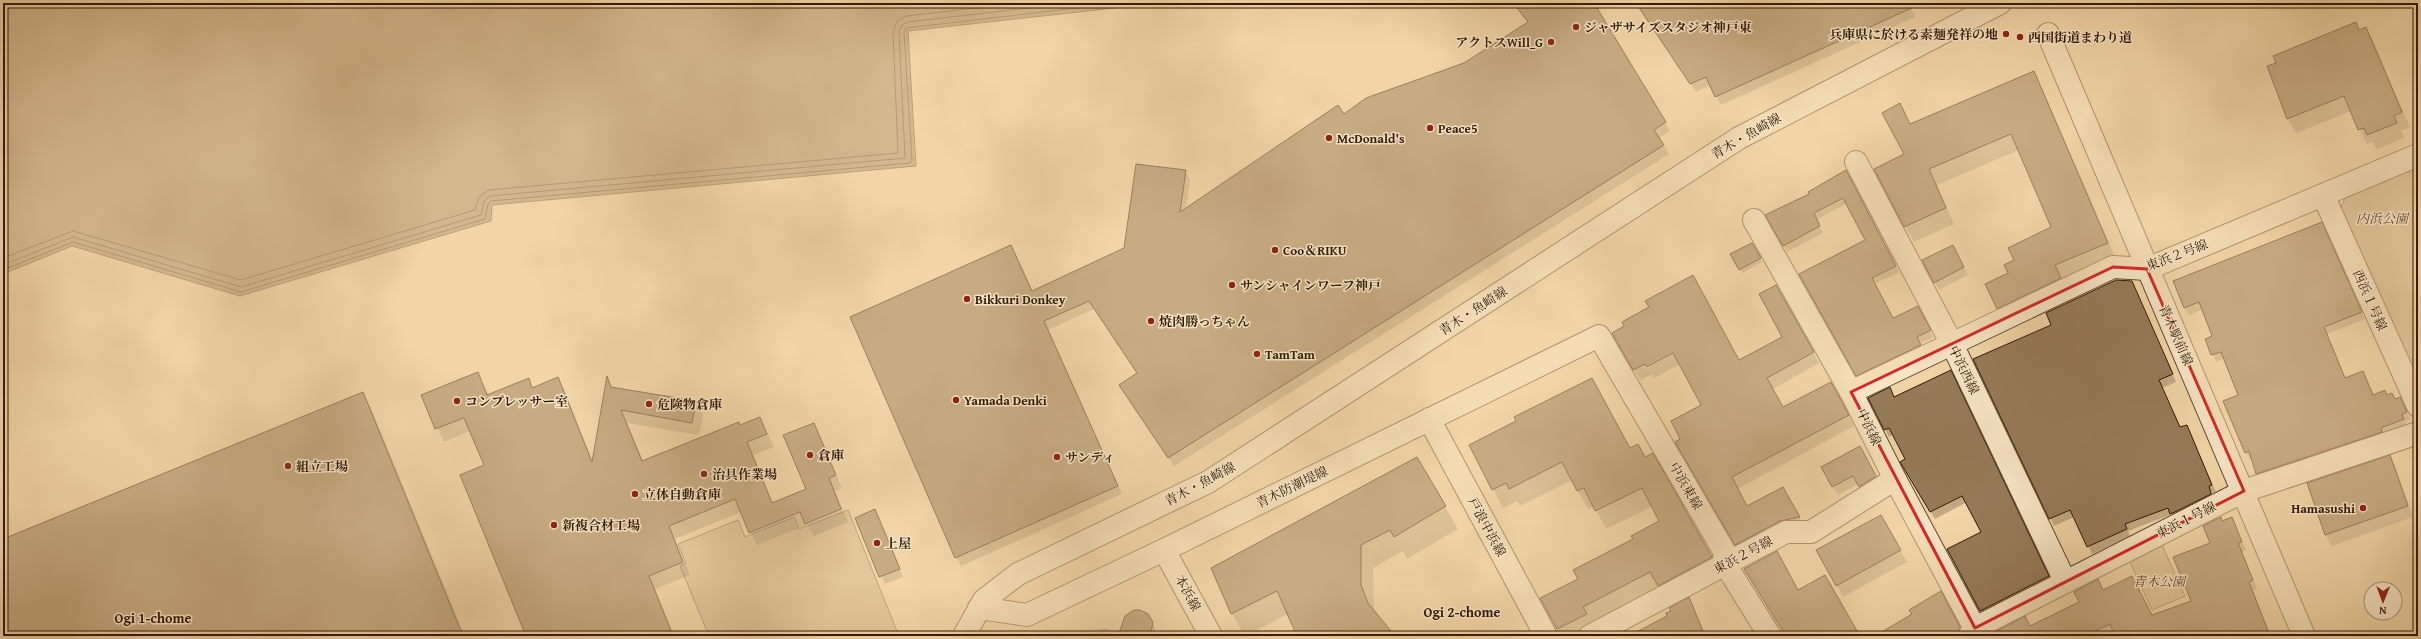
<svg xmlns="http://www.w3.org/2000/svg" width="2421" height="639" font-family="'Gentium Book Plus','Noto Serif JP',serif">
<rect width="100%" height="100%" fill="#f1d5a6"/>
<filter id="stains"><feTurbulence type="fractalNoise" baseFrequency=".005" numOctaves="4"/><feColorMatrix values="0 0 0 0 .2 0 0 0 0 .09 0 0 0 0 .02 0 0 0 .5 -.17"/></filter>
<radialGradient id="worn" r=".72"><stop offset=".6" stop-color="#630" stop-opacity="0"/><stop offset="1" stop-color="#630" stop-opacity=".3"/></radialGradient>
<g fill="#d1b58b" stroke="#826648">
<path d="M 2418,164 L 2418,388 L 2340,210 L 2347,193 Z"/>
<path d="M 848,510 L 899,636 L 709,636 L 680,566 L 686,563 L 678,544 L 738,520 L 745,537 L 794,517 L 799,529 Z"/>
<path d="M 2162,545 L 2185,596 L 2152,610 L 2129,560 Z"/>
</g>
<path fill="#b09570" stroke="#7e6346" d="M 3,3 L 1159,3 L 908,31 L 916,166 L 492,205 L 491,221 L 240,296 L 72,246 L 3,274 Z"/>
<g fill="#0003" fill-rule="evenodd">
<path d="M 1522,3 L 1607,3 L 1597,10 L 1670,131 L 1659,138 L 1669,154 L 1174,466 L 1126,394 L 1138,374 L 1094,309 L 1048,330 L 1122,494 L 961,566 L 851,318 L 1015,255 L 1033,292 L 1125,249 L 1185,171 L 1190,180 L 1186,209 L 1344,116 L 1464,64 L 1528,23 L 1517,7 Z"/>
<path d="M 1636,3 L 1908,3 L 1915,17 L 1721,105 L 1711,85 L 1696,92 Z"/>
<path d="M 2414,3 L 2418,3 L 2418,11 Z"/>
<path d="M 2355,24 L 2359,31 L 2366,28 L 2374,43 L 2410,127 L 2401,131 L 2404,138 L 2377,149 L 2372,142 L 2367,144 L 2351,111 L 2296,133 L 2288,119 L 2268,67 Z"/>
<path d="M 2034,73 L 2042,88 L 2116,259 L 2007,324 L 1998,308 L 2015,261 L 2053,227 L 2019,150 L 1937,185 L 1954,224 L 1914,242 L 1875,170 L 1905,154 L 1899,105 L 1910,125 Z"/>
<path d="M 1849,177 L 1899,272 L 1875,284 L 1893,319 L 1921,313 L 1933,337 L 1919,344 L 1923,351 L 1861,381 L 1800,274 L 1867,241 L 1847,203 L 1816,220 L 1823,233 L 1787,252 L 1767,215 Z"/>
<path d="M 2325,231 L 2365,319 L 2327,334 L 2345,379 L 2363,372 L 2374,396 L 2388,396 L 2404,405 L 2410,419 L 2405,421 L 2407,426 L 2261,480 L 2252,458 L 2250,459 L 2246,452 L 2239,396 L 2225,358 L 2216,362 L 2206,339 L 2213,337 L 2203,309 L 2189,315 L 2185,308 Z"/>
<path d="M 1752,244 L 1762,262 L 1742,273 L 1732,254 Z"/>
<path d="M 1957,254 L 1968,275 L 1939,290 L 1935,282 Z"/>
<path d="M 1776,287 L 1819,363 L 1773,389 L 1783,408 L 1837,394 L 1854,426 L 1737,489 L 1747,507 L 1789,499 L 1805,528 L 1742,556 L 1676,442 L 1682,439 L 1703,405 L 1680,364 L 1654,378 L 1652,374 L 1640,380 L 1613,333 L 1739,361 L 1783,337 ZM 1677,350 L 1678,351 L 1646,369 L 1646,367 Z"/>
<path d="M 2135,289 L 2176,382 L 2162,388 L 2181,428 L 2190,433 L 2216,492 L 2212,493 L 2215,501 L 2175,520 L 2172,514 L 2128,531 L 2130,536 L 2092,554 L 2074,517 L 2054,526 L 1975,360 Z"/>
<path d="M 477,374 L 489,395 L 528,380 L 533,388 L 557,378 L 565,391 L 593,462 L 607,378 L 613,388 L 695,402 L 703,415 L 699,435 L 627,423 L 644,462 L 760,418 L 774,447 L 753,455 L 773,503 L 807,489 L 813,424 L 842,488 L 835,491 L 848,522 L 814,536 L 807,525 L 757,545 L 741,512 L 675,539 L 690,575 L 655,589 L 675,636 L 527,636 L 485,466 L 470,431 L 444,442 L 423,396 Z"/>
<path d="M 1954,378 L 2052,584 L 1985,618 L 1948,550 L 1982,532 L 1967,502 L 1935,519 L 1902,462 L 1907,459 L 1894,434 L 1889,437 L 1869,398 L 1894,398 Z"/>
<path d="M 363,393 L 371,408 L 465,636 L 3,636 L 3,540 Z"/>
<path d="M 1470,445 L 1630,449 L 1645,458 L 1652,454 L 1721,576 L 1589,636 L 1562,636 L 1541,599 L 1579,579 L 1661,521 L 1653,506 L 1606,529 L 1594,506 L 1588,509 L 1572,480 L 1520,506 L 1517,501 L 1503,508 Z"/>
<path d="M 1860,448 L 1880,484 L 1864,494 L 1858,484 L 1838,495 L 1823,467 Z"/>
<path d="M 2390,457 L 2396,468 L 2413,517 L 2332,546 L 2325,534 Z"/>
<path d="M 1417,458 L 1458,529 L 1407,559 L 1403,551 L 1373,568 L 1374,608 L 1376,615 L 1394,636 L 1299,636 L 1288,614 L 1245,636 L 1232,614 L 1212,569 Z"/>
<path d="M 875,510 L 903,577 L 885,584 L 856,518 Z"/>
<path d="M 2232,519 L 2246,550 L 2242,552 L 2257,589 L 2253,591 L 2271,636 L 2116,636 L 2114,632 L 2106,636 L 1993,636 L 2030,627 L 2103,591 L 2152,617 L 2192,601 L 2211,543 L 2223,522 Z"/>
<path d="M 1887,527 L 1907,562 L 1843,597 L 1837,585 Z"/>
<path d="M 1745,569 L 1798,591 L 1859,636 L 1783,636 L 1782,630 Z"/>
<path d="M 1941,593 L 1962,636 L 1876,636 L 1913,614 Z"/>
<path d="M 1689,599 L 1706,636 L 1631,636 L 1668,616 Z"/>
<path d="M 1150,618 L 1155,627 L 1156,636 L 1092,636 L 1095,630 L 1105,628 L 1120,632 Z"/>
</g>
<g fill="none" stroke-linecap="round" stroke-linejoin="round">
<g stroke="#71563b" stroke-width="1">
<path d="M 3,258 L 73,231 L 241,280 L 475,210 L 479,197 L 489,190 L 898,153 L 893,32 L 897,21 L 907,16 L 1018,3"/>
<path d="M 3,265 L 73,237 L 241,287 L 481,215 L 484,201 L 490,196 L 905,158 L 899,32 L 902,25 L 908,22 L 1072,3"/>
<path d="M 3,270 L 73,242 L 241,292 L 485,219 L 488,204 L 491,201 L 910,163 L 912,161 L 904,32 L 906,28 L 1120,3"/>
</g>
</g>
<g fill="#957a59" stroke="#321806">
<path d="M 1513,3 L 1594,3 L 1666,122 L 1654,130 L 1664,145 L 1168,458 L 1119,385 L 1137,373 L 1089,301 L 1044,321 L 1118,486 L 955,558 L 850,317 L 1011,245 L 1032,291 L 1124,248 L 1136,164 L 1186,170 L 1180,212 L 1338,105 L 1344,114 L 1366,98 L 1464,63 L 1528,22 Z"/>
<path d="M 1636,3 L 1923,3 L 1715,97 L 1706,77 L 1690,84 Z"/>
<path d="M 2356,22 L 2359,30 L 2366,27 L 2402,112 L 2394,116 L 2397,123 L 2367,135 L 2364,128 L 2358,130 L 2344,96 L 2287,119 L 2267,66 L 2276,63 L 2273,56 Z"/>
<path d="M 2034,71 L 2108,243 L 2055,265 L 2061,278 L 1997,309 L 1985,284 L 2008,273 L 2004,265 L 2014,260 L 2008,248 L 2051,227 L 2011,134 L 1929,169 L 1946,208 L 1904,227 L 1874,169 L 1904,154 L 1882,113 L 1900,103 L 1910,124 Z"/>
<path d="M 1846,170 L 1896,266 L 1872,278 L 1893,318 L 1918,306 L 1931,330 L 1917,337 L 1921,345 L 1856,376 L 1799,274 L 1865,240 L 1843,198 L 1814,213 L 1820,226 L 1783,246 L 1765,215 L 1809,194 L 1808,192 Z"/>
<path d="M 2322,222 L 2362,312 L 2324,327 L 2345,378 L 2363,371 L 2373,395 L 2385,390 L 2387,395 L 2392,393 L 2395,399 L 2400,397 L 2407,412 L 2402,414 L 2404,419 L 2381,428 L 2382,432 L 2256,474 L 2249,451 L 2245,453 L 2223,401 L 2238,395 L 2221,352 L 2211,355 L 2205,339 L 2212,336 L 2199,302 L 2184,308 L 2173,281 Z"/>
<path d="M 1752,243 L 1761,258 L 1739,270 L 1730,254 Z"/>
<path d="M 1953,245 L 1964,267 L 1934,283 L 1922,260 Z"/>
<path d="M 1693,275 L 1739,360 L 1782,337 L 1759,294 L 1776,285 L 1814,352 L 1767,378 L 1783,407 L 1831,382 L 1849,415 L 1732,477 L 1747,506 L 1783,487 L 1800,517 L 1780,521 L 1735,545 L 1675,442 L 1680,439 L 1671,421 L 1701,405 L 1673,353 L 1647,367 L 1645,364 L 1633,370 L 1612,333 L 1624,326 L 1622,322 L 1649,307 L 1645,301 Z"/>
<path d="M 2116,280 L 2132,281 L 2173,374 L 2159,380 L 2180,427 L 2187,425 L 2212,485 L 2209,486 L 2211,494 L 2177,511 L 2170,514 L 2168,508 L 2125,524 L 2127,529 L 2087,547 L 2070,510 L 2049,519 L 1973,359 L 2051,325 L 2046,313 Z"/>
<path d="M 1951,370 L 2049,576 L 1980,611 L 1947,549 L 1981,532 L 1962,496 L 1930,512 L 1900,462 L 1905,459 L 1889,428 L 1884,430 L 1868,398 L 1890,387 L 1894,397 Z"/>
<path d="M 478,372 L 487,395 L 529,378 L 532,388 L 558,377 L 592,462 L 607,376 L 611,387 L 696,401 L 692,423 L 621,410 L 642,461 L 739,422 L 740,425 L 760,417 L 767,434 L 747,442 L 772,503 L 806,489 L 783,435 L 814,423 L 836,475 L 829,478 L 841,509 L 805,524 L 800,512 L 749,533 L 735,499 L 669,526 L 683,562 L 649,576 L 673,636 L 526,636 L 460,475 L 484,465 L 464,418 L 435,429 L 421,395 Z"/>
<path d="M 1592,378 L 1630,448 L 1638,444 L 1645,457 L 1653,453 L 1712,557 L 1658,586 L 1650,572 L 1583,607 L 1587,614 L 1557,629 L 1540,598 L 1578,579 L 1573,570 L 1633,539 L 1631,536 L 1659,521 L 1642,488 L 1595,511 L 1584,488 L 1577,491 L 1562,462 L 1509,489 L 1506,483 L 1492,490 L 1469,445 L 1516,421 L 1514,417 Z"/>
<path d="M 363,392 L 463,636 L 3,636 L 3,539 Z"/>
<path d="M 1860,446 L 1876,476 L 1859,487 L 1853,476 L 1832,487 L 1821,467 Z"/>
<path d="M 2390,455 L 2408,506 L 2325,535 L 2307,483 Z"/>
<path d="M 1417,457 L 1446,506 L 1394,537 L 1390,530 L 1361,545 L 1361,585 L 1368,603 L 1395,636 L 1297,636 L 1277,591 L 1231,614 L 1211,568 Z"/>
<path d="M 875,509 L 900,569 L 879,577 L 855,518 Z"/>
<path d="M 1881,515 L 1901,550 L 1836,586 L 1816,550 Z"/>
<path d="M 2221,517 L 2222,521 L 2232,517 L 2242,542 L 2238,543 L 2253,580 L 2249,582 L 2270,636 L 2115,636 L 2110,624 L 2084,636 L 1991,636 L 1991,634 L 2025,616 L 2030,626 L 2079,602 L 2074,592 L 2098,579 L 2103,590 L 2132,576 L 2152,615 L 2191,601 L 2173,557 L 2210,543 L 2203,526 Z"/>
<path d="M 1777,551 L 1798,590 L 1825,575 L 1860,636 L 1786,636 L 1744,569 Z"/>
<path d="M 1941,591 L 1960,627 L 1957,635 L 1875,636 L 1912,614 L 1909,610 Z"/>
<path d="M 1689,597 L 1705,636 L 1629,636 L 1667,616 L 1666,613 L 1671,611 L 1669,608 Z"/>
<path d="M 1134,610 L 1140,610 L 1148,614 L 1153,622 L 1151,632 L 1147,636 L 1118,636 L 1125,616 Z"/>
</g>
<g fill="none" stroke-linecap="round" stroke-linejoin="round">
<g stroke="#62472e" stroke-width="24">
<g id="minor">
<path d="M 2048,34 L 2304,636"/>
<path d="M 1856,162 L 1952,344 L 2065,581"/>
<path d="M 2323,195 L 2418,406"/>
<path d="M 1754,220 L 1851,392 L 1895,479 L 1979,636"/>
<path d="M 1851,392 L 2113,267 L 2147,269 L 2418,155"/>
<path d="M 1429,419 L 1546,636"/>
<path d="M 1164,550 L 1211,636"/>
<path d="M 979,608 L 1027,615 L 1164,550 L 1599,336 L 1724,551 L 1725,564 L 1770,636"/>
<path d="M 964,636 L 984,600 L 1018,574 L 1208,482 L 1739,138 L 2000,3"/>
<path d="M 1590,636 L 1786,532 L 1811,532 L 1895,479"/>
<path d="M 1969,636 L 1975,628 L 2244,491 L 2418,433"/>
</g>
</g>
<use href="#minor" stroke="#f6e4c5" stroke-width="22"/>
</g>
<path d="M0 0H2421V639H0ZM 2113,267 L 2147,269 L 2244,491 L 1975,628 L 1851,392 Z" fill="#f1d5a6" fill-opacity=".55" fill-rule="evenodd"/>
<path fill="none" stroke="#d62828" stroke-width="3" stroke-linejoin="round" d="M 2113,267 L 2147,269 L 2244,491 L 1975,628 L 1851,392 Z"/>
<g fill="#8f2418" stroke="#f6e4c5" stroke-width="1.5">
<circle cx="1576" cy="27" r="4"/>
<circle cx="2006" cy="34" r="4"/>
<circle cx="2020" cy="37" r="4"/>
<circle cx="1551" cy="42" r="4"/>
<circle cx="1430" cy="128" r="4"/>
<circle cx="1329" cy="138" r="4"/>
<circle cx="1275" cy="250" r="4"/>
<circle cx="1232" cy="285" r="4"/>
<circle cx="967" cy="299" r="4"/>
<circle cx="1151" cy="321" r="4"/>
<circle cx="1257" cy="354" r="4"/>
<circle cx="956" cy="400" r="4"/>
<circle cx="457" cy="401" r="4"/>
<circle cx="649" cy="404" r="4"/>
<circle cx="810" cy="455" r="4"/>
<circle cx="1057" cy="457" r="4"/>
<circle cx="288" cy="466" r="4"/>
<circle cx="704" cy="474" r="4"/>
<circle cx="635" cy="494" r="4"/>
<circle cx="2363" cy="508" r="4"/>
<circle cx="554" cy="525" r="4"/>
<circle cx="877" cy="543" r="4"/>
</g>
<g text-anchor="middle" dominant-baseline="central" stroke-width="3" stroke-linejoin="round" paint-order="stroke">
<g font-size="13" font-weight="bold" fill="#321806" stroke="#f6e4c5" text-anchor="start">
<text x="1584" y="27">ジャザサイズスタジオ神戸東</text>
<text x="1998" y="34" text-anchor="end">兵庫県に於ける素麺発祥の地</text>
<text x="2028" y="37">西国街道まわり道</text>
<text x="1543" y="42" text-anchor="end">アクトスWill_G</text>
<text x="1438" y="128">Peace5</text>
<text x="1337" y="138">McDonald's</text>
<text x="1283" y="250">Coo＆RIKU</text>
<text x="1240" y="285">サンシャインワーフ神戸</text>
<text x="975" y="299">Bikkuri Donkey</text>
<text x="1159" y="321">焼肉勝っちゃん</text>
<text x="1265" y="354">TamTam</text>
<text x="964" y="400">Yamada Denki</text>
<text x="465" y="401">コンプレッサー室</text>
<text x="657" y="404">危険物倉庫</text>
<text x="818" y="455">倉庫</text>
<text x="1065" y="457">サンディ</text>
<text x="296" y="466">組立工場</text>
<text x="712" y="474">治具作業場</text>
<text x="643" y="494">立体自動倉庫</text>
<text x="2355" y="508" text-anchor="end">Hamasushi</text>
<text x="562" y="525">新複合材工場</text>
<text x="885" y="543">上屋</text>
</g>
<g font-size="13" fill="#321806" stroke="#f6e4c5">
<text transform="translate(1746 136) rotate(-30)">青木・魚崎線</text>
<text transform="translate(2177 255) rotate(-21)">東浜２号線</text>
<text transform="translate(2370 300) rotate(66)">西浜１号線</text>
<text transform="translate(1473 311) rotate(-33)">青木・魚崎線</text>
<text transform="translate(2176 335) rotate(66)">青木駅前線</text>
<text transform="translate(1964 370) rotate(64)">中浜西線</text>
<text transform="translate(1869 427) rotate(64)">中浜線</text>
<text transform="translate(1200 484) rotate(-28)">青木・魚崎線</text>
<text transform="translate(1686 486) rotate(60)">中浜東線</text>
<text transform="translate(1292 487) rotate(-26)">青木防潮堤線</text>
<text transform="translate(2186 520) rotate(-27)">東浜１号線</text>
<text transform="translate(1487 527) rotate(62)">戸浪中浜線</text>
<text transform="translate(1743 555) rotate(-28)">東浜２号線</text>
<text transform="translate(1188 593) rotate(62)">本浜線</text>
</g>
<g font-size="13" font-style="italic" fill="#62472e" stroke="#f6e4c5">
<text x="2382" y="218">内浜公園</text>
<text x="2159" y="581">青木公園</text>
</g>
<g font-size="14" font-weight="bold" fill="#321806" stroke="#f6e4c5">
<text x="1462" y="612">Ogi 2-chome</text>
<text x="153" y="618">Ogi 1-chome</text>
</g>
</g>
<rect width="2421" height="639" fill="none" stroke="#f1d5a6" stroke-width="16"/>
<rect x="4" y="4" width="2413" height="631" fill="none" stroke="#321806" stroke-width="2"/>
<rect x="8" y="8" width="2405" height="623" fill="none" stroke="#321806"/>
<g transform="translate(2383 601) rotate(181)"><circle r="19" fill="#f6e4c5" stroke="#a89279"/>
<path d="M0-3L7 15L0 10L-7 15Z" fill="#8f2418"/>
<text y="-6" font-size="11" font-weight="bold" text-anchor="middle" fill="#321806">N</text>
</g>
<rect width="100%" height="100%" filter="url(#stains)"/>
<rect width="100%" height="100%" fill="url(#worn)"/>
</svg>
